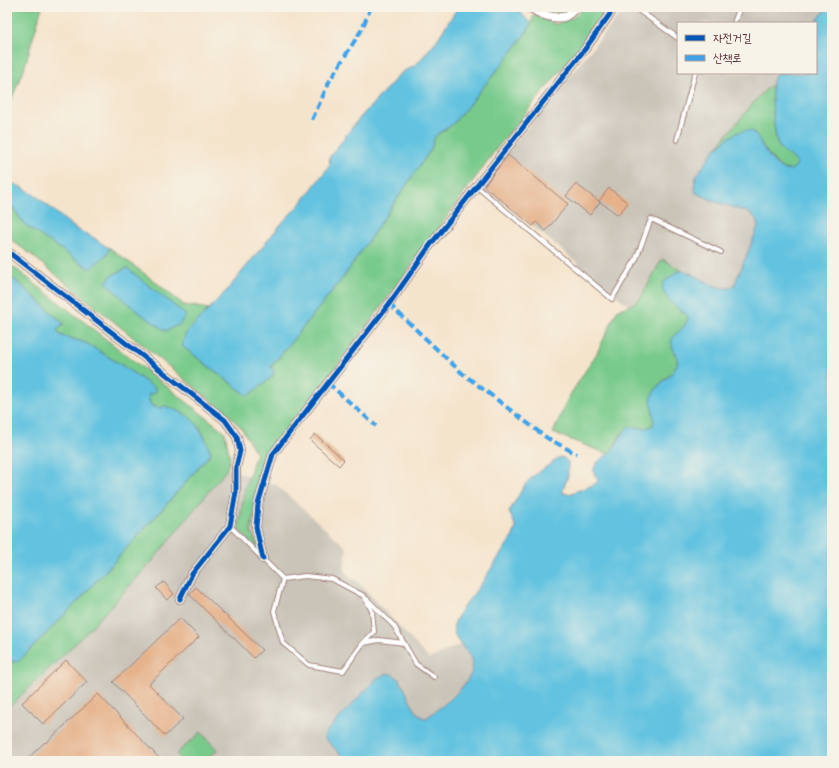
<svg xmlns="http://www.w3.org/2000/svg" width="839" height="768" font-family="Delius,'Poor Story',sans-serif">
<rect width="100%" height="100%" fill="#f7f3e8"/>
<filter id="ink" filterUnits="userSpaceOnUse"><feTurbulence type="fractalNoise" baseFrequency=".025" numOctaves="2"/><feDisplacementMap in="SourceGraphic" scale="8" xChannelSelector="R" yChannelSelector="G"/><feConvolveMatrix kernelMatrix="1 2 1 2 8 2 1 2 1" color-interpolation-filters="sRGB"/></filter>
<filter id="wash" filterUnits="userSpaceOnUse"><feTurbulence type="fractalNoise" baseFrequency=".012" numOctaves="4" result="noise"/><feDisplacementMap in="SourceGraphic" scale="16" xChannelSelector="R" yChannelSelector="G"/><feGaussianBlur stdDeviation="0.9" result="paint"/><feColorMatrix in="noise" values="0 0 0 0 0 0 0 0 0 0 0 0 0 0 0 0 0 1.4 0 .05"/><feComposite in="paint" operator="in"/></filter>
<g filter="url(#wash)">
<rect width="100%" height="100%" fill="#f5e4cc"/>
<g fill="#c9c3b8">
<path d="M 626,7 L 828,7 L 815,23 L 678,23 L 678,73 L 777,73 L 772,84 L 759,96 L 712,153 L 696,176 L 716,202 L 750,213 L 756,219 L 758,226 L 754,237 L 734,286 L 730,288 L 719,287 L 702,280 L 662,259 L 640,299 L 629,306 L 533,226 L 481,185 Z"/>
<path d="M 227,469 L 275,484 L 347,548 L 344,568 L 350,578 L 358,582 L 429,659 L 461,644 L 472,663 L 472,669 L 469,679 L 463,686 L 428,717 L 425,718 L 418,715 L 403,685 L 398,679 L 394,675 L 377,678 L 327,731 L 325,737 L 327,741 L 347,761 L 7,761 L 7,709 L 84,635 L 150,564 Z"/>
</g>
<g fill="#78ca8b" stroke="#61745b" fill-rule="evenodd">
<path d="M 7,7 L 42,7 L 24,69 L 7,110 Z"/>
<path d="M 541,7 L 568,7 L 560,13 L 548,11 Z"/>
<path d="M 583,7 L 609,7 L 596,27 L 497,148 L 401,280 L 328,378 L 274,445 L 258,491 L 251,532 L 258,547 L 256,550 L 239,529 L 244,492 L 256,453 L 242,429 L 230,416 L 29,253 L 7,237 L 7,199 L 25,225 L 106,255 L 110,248 L 153,280 L 184,305 L 209,309 L 199,320 L 182,346 L 248,396 L 345,275 L 431,149 L 434,136 L 453,124 L 507,58 L 528,30 L 534,15 L 556,24 L 574,17 ZM 127,268 L 185,315 L 112,275 Z"/>
<path d="M 772,84 C 772,96 773,137 779,146 C 783,152 791,156 796,161 L 797,164 L 794,169 L 789,170 L 783,169 L 774,161 L 765,150 L 755,133 L 752,131 L 737,133 L 712,153 L 759,96 Z"/>
<path d="M 662,259 L 683,271 L 678,271 L 663,283 L 669,300 L 688,316 L 688,319 L 672,349 C 686,371 670,371 658,386 C 655,390 653,396 652,401 C 650,408 656,415 653,425 C 645,430 640,429 632,427 L 622,433 L 611,451 L 608,454 L 553,433 L 568,398 L 597,353 L 618,309 L 629,306 L 640,299 Z"/>
<path d="M 7,262 L 225,432 L 230,459 L 227,469 L 150,564 L 84,635 L 7,709 L 7,659 L 13,662 L 19,661 L 79,600 L 165,506 L 211,453 L 200,427 L 161,408 L 152,406 L 149,401 L 149,393 L 156,389 L 123,366 L 86,343 L 60,335 L 57,330 L 64,324 L 21,285 L 7,274 Z"/>
<path d="M 201,732 L 217,750 L 210,756 L 215,761 L 183,761 L 176,754 Z"/>
</g>
<g fill="#62c2e0" stroke="#567086">
<path d="M 458,7 L 514,7 L 531,23 L 528,30 L 507,58 L 453,124 L 435,136 L 431,149 L 345,275 L 271,367 L 274,372 L 272,377 L 248,396 L 182,346 L 186,333 L 228,289 L 281,224 L 302,202 L 330,165 L 329,158 L 357,121 L 402,72 L 416,65 L 437,40 Z"/>
<path d="M 828,7 L 832,7 L 832,761 L 347,761 L 327,741 L 324,737 L 327,731 L 377,678 C 380,677 383,674 386,674 C 406,670 408,714 425,718 L 428,717 C 441,706 477,682 472,662 C 470,655 463,648 459,642 C 456,637 452,631 454,625 C 459,609 472,597 481,584 C 492,568 502,552 513,536 L 516,527 L 509,512 L 524,486 L 532,477 L 560,457 L 564,458 L 568,462 L 568,476 L 563,489 L 563,493 L 569,494 L 595,484 L 598,481 C 597,477 593,474 594,469 C 596,460 606,457 611,451 C 618,443 621,434 628,427 C 638,426 644,431 653,425 C 656,414 649,406 652,397 C 657,380 677,377 678,358 C 662,333 680,338 688,319 L 688,316 C 679,308 659,297 663,283 L 678,271 L 683,271 C 698,274 718,294 734,286 L 754,237 L 758,226 L 756,219 L 750,213 L 716,202 L 696,193 C 692,181 697,174 704,165 C 707,161 709,156 713,152 C 720,144 743,123 754,133 C 758,136 760,142 762,146 C 767,153 774,165 783,169 C 786,171 791,170 794,168 L 797,164 C 794,156 784,154 779,147 C 774,138 771,95 772,84 C 773,80 774,77 777,73 L 816,73 L 815,23 Z"/>
<path d="M 7,182 C 36,189 54,214 78,230 C 83,233 90,235 94,238 C 100,242 104,246 110,248 L 106,255 L 90,269 L 25,225 L 7,199 Z"/>
<path d="M 127,268 L 186,315 L 180,324 L 166,331 L 138,312 L 106,283 L 112,275 Z"/>
<path d="M 7,274 L 21,285 L 64,324 L 57,330 L 60,335 L 86,343 L 123,366 L 156,389 L 155,393 L 149,394 L 149,401 L 152,406 L 160,408 L 165,406 C 194,415 201,426 211,453 L 165,506 L 79,600 L 19,661 L 13,662 L 7,659 Z"/>
</g>
<g id="blocks">
<g fill="#e5b189">
<path d="M 508,155 L 568,204 L 546,231 L 536,222 L 533,226 L 484,186 Z"/>
<path d="M 576,184 L 600,202 L 590,215 L 566,196 Z"/>
<path d="M 609,188 L 628,203 L 618,215 L 599,201 Z"/>
<path d="M 315,434 L 344,460 L 339,466 L 310,440 Z"/>
<path d="M 164,582 L 174,594 L 167,600 L 156,588 Z"/>
<path d="M 196,587 L 262,650 L 254,658 L 189,594 Z"/>
<path d="M 180,618 L 199,637 L 149,684 L 183,719 L 165,736 L 113,682 Z"/>
<path d="M 66,660 L 87,682 L 43,724 L 22,703 Z"/>
<path d="M 98,694 L 162,761 L 25,761 L 45,742 L 46,743 Z"/>
</g>
</g>
</g>
<g filter="url(#ink)">
<use href="#blocks" fill-opacity="0" stroke="#a0827c" stroke-width="1"/>
<g fill="none" stroke-linecap="round" stroke-linejoin="round">
<g stroke="#a0827c" stroke-width="6">
<g id="service">
<path d="M 634,7 L 678,38"/>
<path d="M 734,23 L 740,7"/>
<path d="M 677,140 L 695,73"/>
<path d="M 476,186 L 612,299 L 636,259 L 651,219 L 721,252"/>
<path d="M 230,526 L 283,579 L 274,611 L 283,643 L 309,665 L 343,671 L 363,643 L 374,632 L 372,611 L 364,596 L 332,579 L 305,576 L 283,579"/>
<path d="M 367,599 L 394,626 L 416,664 L 434,677"/>
<path d="M 364,643 L 379,640 L 404,643"/>
</g>
</g>
<g stroke="#a0827c" stroke-width="10">
<g id="minor">
<path d="M 529,7 C 538,13 555,21 566,16 C 570,14 573,10 576,7"/>
<path d="M 7,251 L 225,420 L 237,437 L 240,451 L 236,467 L 236,492 L 230,526 L 192,574 L 180,599"/>
<path d="M 263,559 L 256,527 L 258,504 L 273,454 L 389,304 L 431,244 L 585,49 L 615,7"/>
</g>
</g>
<use href="#service" stroke="#fff" stroke-width="4"/>
<use href="#minor" stroke="#fff" stroke-width="8"/>
<g stroke="#40a2eb" stroke-width="4" stroke-dasharray="8 4" stroke-linecap="butt">
<path d="M 312,120 L 330,80 L 362,29 L 371,7"/>
<path d="M 389,304 L 462,373 L 547,438 L 577,454"/>
<path d="M 328,383 L 376,426"/>
</g>
<g stroke="#f7f3e8" stroke-width="8">
<g id="cycleway">
<path d="M 7,251 L 225,420 L 237,437 L 240,451 L 236,467 L 236,492 L 230,526 L 192,574 L 180,599"/>
<path d="M 263,559 L 256,527 L 258,504 L 273,454 L 389,304 L 431,244 L 585,49 L 615,7"/>
</g>
</g>
<use href="#cycleway" stroke="#0057b8" stroke-width="5"/>
</g>
</g>
<rect width="839" height="768" fill="none" stroke="#f7f3e8" stroke-width="24"/>
<rect x="677" y="22" width="140" height="52" fill="#f7f3e8" stroke="#b29e9c"/>
<rect x="685" y="35" width="20" height="6" fill="#0057b8" stroke="#b29e9c"/>
<text x="713" y="42" font-size="12" fill="#4a1f2b">자전거길</text>
<rect x="685" y="55" width="20" height="6" fill="#40a2eb" stroke="#b29e9c"/>
<text x="713" y="62" font-size="12" fill="#4a1f2b">산책로</text>
</svg>
